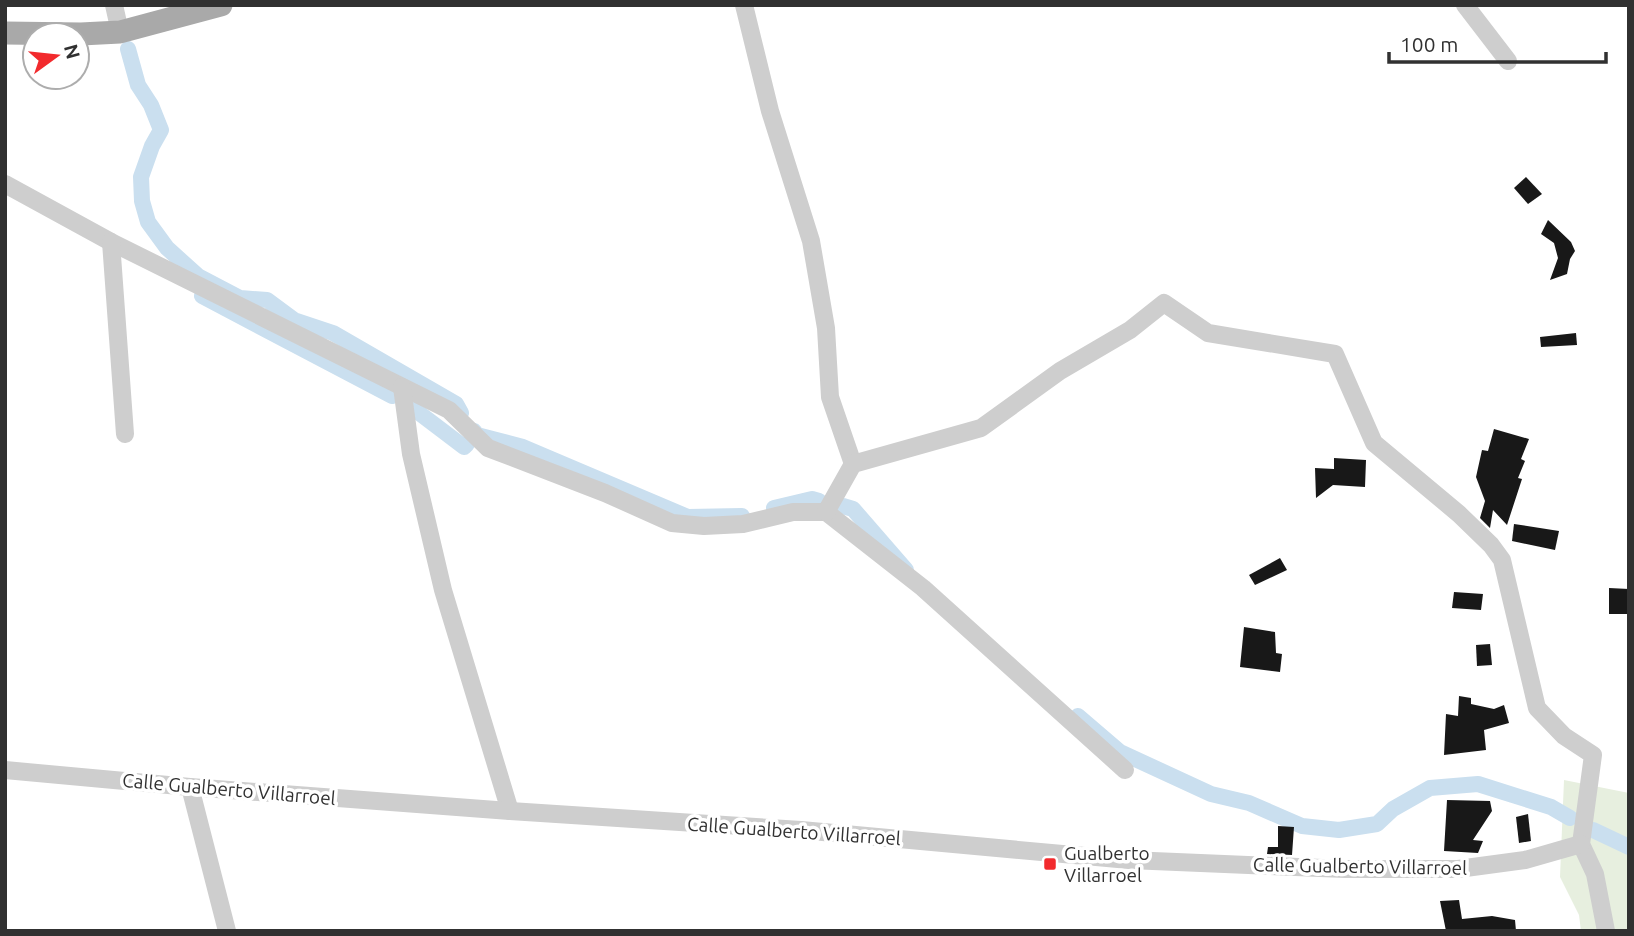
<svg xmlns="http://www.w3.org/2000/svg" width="1634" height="936" font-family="Ubuntu,sans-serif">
<rect width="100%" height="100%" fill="#fff"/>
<path fill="#e7efdf" d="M 1564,780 L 1629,793 L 1629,931 L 1581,931 L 1579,915 L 1560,877 Z"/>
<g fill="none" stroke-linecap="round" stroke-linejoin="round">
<g stroke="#cadfef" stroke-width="16">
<path d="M 128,49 L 138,85 L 151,105 L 161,130 L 152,146 L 141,177 L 142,201 L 148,222 L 167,248 L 198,276 L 240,298 L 267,300 L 294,320 L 333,333 L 456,404 L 461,413"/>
<path d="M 202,296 L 392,396"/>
<path d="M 406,403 L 464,447 L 467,444"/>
<path d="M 474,431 L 477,435 L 523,447 L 688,517 L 742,516"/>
<path d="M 843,506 L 853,509 L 906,570"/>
<path d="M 774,508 L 812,499 L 819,501"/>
<path d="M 1078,716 L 1120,752 L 1211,794 L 1249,803 L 1302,826 L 1339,830 L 1377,824 L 1393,809 L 1430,788 L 1478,784 L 1551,807 L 1570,818"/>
<path d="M 1593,830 L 1629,847"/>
</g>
</g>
<g fill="#181818">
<path d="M 1526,177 L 1542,194 L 1528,204 L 1514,188 Z"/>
<path d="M 1548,220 L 1571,242 L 1575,251 L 1570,259 L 1567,274 L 1550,280 L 1558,258 L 1554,243 L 1541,234 Z"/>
<path d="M 1576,333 L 1577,345 L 1541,347 L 1540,337 Z"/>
<path d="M 1494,429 L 1529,439 L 1521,459 L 1525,461 L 1518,478 L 1522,479 L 1507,525 L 1493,510 L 1490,528 L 1480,518 L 1485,501 L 1476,477 L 1482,450 L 1488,451 Z"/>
<path d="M 1334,458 L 1366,460 L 1365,487 L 1333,485 L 1316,498 L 1315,468 L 1334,469 Z"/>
<path d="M 1514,524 L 1559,531 L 1555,550 L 1512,541 Z"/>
<path d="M 1280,558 L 1287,570 L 1255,585 L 1249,575 Z"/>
<path d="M 1609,588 L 1629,589 L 1629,614 L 1609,614 Z"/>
<path d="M 1454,592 L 1483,594 L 1481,610 L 1452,608 Z"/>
<path d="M 1244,627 L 1275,632 L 1276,653 L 1282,654 L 1280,672 L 1240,667 Z"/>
<path d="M 1490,644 L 1492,665 L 1477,666 L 1476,645 Z"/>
<path d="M 1459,696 L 1471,698 L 1471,704 L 1494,709 L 1504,705 L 1509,723 L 1484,730 L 1486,750 L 1444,755 L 1446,714 L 1458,716 Z"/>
<path d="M 1447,800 L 1490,801 L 1492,811 L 1473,840 L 1483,841 L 1478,853 L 1444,851 Z"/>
<path d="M 1528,814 L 1531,841 L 1519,843 L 1516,817 Z"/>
<path d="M 1278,826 L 1294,827 L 1292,855 L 1267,854 L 1268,847 L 1278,847 Z"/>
<path d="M 1459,900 L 1462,919 L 1492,916 L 1515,920 L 1516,931 L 1446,931 L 1440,901 Z"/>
</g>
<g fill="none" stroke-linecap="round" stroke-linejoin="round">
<g stroke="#cecece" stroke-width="18">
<path d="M 114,5 L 120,32"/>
<path d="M 744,5 L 770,111 L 811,241 L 826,328 L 830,397 L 853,464"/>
<path d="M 1465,5 L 1508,61"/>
<path d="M 5,184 L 111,242 L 449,410 L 488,448 L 605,493 L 672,523 L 704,526 L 743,524 L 793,512 L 826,512 L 923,588 L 1125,770"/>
<path d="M 111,242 L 125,434"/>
<path d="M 402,387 L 411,454 L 443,590 L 510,811"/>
<path d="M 826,512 L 853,464 L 981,428 L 1060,371 L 1130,330 L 1164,303 L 1208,333 L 1335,354 L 1374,443 L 1459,514 L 1491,545 L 1502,560 L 1537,708 L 1564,736 L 1593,755 L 1581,844 L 1595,874 L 1606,931"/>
<path d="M 5,770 L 190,787 L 510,811 L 801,830 L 1129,860 L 1345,869 L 1458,869 L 1525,860 L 1581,844"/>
<path d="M 190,787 L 227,931"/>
</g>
<path stroke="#a9a9a9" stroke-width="23" d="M 5,33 L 81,34 L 120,32 L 221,5"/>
</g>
<rect fill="#f22a2d" stroke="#fff" stroke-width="2.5" x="1043" y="857" width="14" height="14" rx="3.5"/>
<g text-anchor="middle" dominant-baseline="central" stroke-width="7" stroke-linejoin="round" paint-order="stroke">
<g font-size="19" fill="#313131" stroke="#fff">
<text transform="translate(229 789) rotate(5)">Calle Gualberto Villarroel</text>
<text transform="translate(794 831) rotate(4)">Calle Gualberto Villarroel</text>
<text transform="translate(1360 866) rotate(1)">Calle Gualberto Villarroel</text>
</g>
<g font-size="19" fill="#313131" stroke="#fff" text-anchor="start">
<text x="1064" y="853">Gualberto<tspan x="1064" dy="22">Villarroel</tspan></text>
</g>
</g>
<rect width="1634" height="936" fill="none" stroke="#313131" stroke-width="14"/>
<g transform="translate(56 56) rotate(75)"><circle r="33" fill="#ffffff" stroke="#adadad" stroke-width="2"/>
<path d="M0-5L12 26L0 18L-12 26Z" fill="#f22a2d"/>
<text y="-10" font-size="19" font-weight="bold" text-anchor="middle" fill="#313131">N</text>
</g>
<path d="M1389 52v10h217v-10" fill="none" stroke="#313131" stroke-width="3.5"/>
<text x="1400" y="52" font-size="21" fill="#313131" stroke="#ffffff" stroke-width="5" paint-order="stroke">100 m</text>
</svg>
